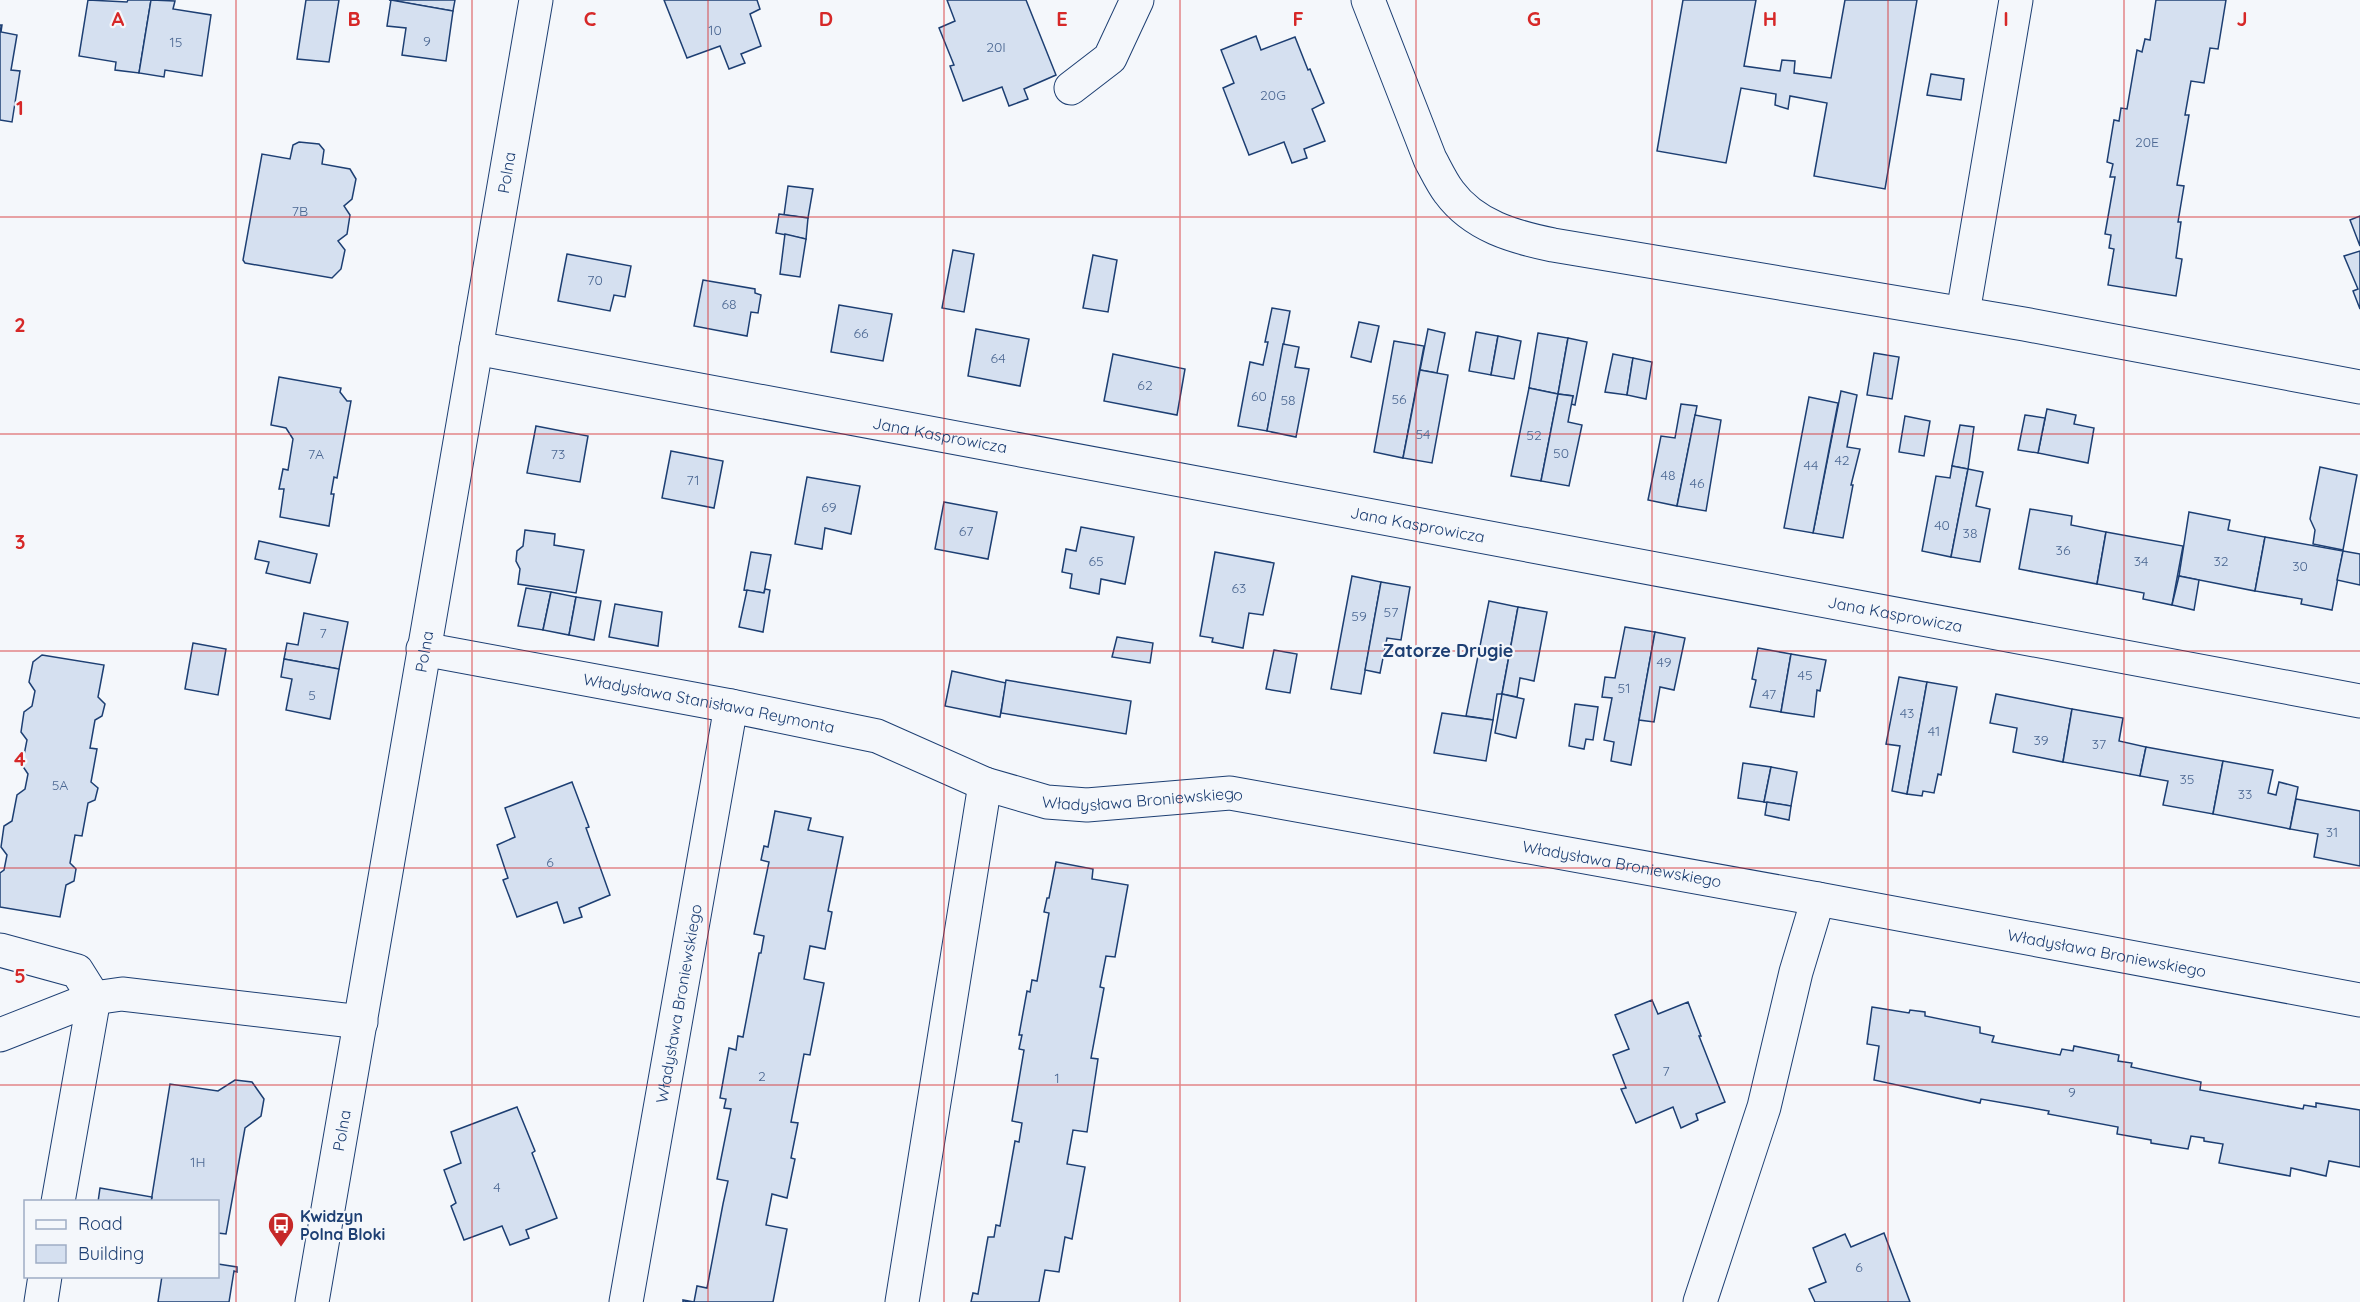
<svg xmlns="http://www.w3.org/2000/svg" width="2360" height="1302" font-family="Quicksand,sans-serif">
<rect width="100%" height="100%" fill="#f4f7fb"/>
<g fill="#d5e0f0" stroke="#1d3f73" stroke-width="1.5">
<path d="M 88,0 L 127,2 L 128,0 L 151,0 L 139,73 L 115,70 L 116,62 L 79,56 Z"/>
<path d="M 151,0 L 175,1 L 173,9 L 211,15 L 202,76 L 165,70 L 164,77 L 139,73 Z"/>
<path d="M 306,0 L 339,0 L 329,62 L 297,59 Z"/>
<path d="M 389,0 L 455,0 L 453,11 Z"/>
<path d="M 391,0 L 453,11 L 446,61 L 402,55 L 406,28 L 387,26 Z"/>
<path d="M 664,0 L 757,0 L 760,9 L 750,14 L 761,46 L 741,54 L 745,63 L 729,69 L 720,46 L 687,58 Z"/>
<path d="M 947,0 L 1026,0 L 1056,75 L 1024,89 L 1028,99 L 1009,106 L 1002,87 L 963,101 L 950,66 L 954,65 L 939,28 L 955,21 Z"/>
<path d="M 1683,0 L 1756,0 L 1744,66 L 1780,71 L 1782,60 L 1795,61 L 1794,73 L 1831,78 L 1845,0 L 1917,0 L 1885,189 L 1814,176 L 1827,103 L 1790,96 L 1788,109 L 1775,105 L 1776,94 L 1741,88 L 1726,163 L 1657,151 Z"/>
<path d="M 2156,0 L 2226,0 L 2218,49 L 2210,48 L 2204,83 L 2191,81 L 2185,115 L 2189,115 L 2177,185 L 2184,186 L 2178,222 L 2181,222 L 2176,258 L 2182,259 L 2176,296 L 2108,285 L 2114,249 L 2109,248 L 2111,235 L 2105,234 L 2115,177 L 2110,177 L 2113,164 L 2107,162 L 2114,120 L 2119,121 L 2121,108 L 2127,109 L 2137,50 L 2142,52 L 2145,39 L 2150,40 Z"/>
<path d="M 0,25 L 2,25 L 1,32 L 17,35 L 11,70 L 20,71 L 12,122 L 0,120 Z"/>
<path d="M 1256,36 L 1261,50 L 1295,37 L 1308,70 L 1310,69 L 1324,103 L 1312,109 L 1325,141 L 1304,149 L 1307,158 L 1292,163 L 1284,142 L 1249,155 L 1223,88 L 1234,83 L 1221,50 Z"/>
<path d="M 1931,74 L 1964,79 L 1961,100 L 1927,95 Z"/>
<path d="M 299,142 L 319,144 L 324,150 L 322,164 L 350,169 L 356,179 L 352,199 L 344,206 L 350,215 L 347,234 L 338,241 L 345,250 L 341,269 L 332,278 L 245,263 L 243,260 L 262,154 L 290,159 L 293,145 Z"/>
<path d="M 788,186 L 813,189 L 808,218 L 784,215 Z"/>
<path d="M 779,214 L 808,218 L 806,239 L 776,233 Z"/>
<path d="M 2360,216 L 2360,246 L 2350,220 Z"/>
<path d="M 785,234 L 806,239 L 800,277 L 780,274 Z"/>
<path d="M 953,250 L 974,254 L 964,312 L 942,308 Z"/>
<path d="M 2360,251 L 2360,309 L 2353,291 L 2358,289 L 2344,256 Z"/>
<path d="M 567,254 L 631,266 L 625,297 L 614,295 L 610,311 L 558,301 Z"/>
<path d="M 1093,255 L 1117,260 L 1108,312 L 1083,308 Z"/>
<path d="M 703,280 L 755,289 L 755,293 L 761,295 L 758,313 L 751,312 L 747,336 L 694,326 Z"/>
<path d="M 839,305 L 892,314 L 883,361 L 831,352 Z"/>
<path d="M 1272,308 L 1290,311 L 1267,431 L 1238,426 L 1250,362 L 1263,365 L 1268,342 L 1265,342 Z"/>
<path d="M 1359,322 L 1379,326 L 1371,362 L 1351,357 Z"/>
<path d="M 976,329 L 1029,339 L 1020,386 L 968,376 Z"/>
<path d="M 1428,329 L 1445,333 L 1437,373 L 1420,370 Z"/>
<path d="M 1476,332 L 1498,336 L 1491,375 L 1469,371 Z"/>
<path d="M 1538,333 L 1568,338 L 1558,394 L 1529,388 Z"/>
<path d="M 1498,336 L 1521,341 L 1514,379 L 1491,375 Z"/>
<path d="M 1568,338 L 1587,342 L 1575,405 L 1571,404 L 1573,396 L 1558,394 Z"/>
<path d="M 1394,341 L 1424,346 L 1403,458 L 1374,452 Z"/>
<path d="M 1283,344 L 1299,347 L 1295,367 L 1309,369 L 1296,437 L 1267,431 Z"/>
<path d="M 1874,353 L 1899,357 L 1892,399 L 1867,395 Z"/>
<path d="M 1113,354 L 1185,369 L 1177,415 L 1104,401 Z"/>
<path d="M 1613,354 L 1633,358 L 1627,395 L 1605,392 Z"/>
<path d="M 1633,358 L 1652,362 L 1646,399 L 1627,395 Z"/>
<path d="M 1420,370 L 1448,375 L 1432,463 L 1403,458 Z"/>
<path d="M 279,377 L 341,388 L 340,392 L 347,401 L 351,401 L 337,478 L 334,477 L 331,494 L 334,494 L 329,526 L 280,517 L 284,489 L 279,489 L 283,469 L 288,470 L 293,439 L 286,428 L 271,425 Z"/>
<path d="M 1529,388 L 1558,394 L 1541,481 L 1511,476 Z"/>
<path d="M 1841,391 L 1857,395 L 1847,447 L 1860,449 L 1851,485 L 1853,485 L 1843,538 L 1813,533 Z"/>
<path d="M 1558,394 L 1573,396 L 1568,422 L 1582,425 L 1569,486 L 1541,481 Z"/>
<path d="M 1809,397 L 1838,403 L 1813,533 L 1784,528 Z"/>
<path d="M 1681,404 L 1697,406 L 1677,506 L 1648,500 L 1661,436 L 1675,438 Z"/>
<path d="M 2047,409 L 2076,415 L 2074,424 L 2094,428 L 2088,463 L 2038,453 Z"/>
<path d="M 1695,415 L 1721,420 L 1706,511 L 1677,506 Z"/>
<path d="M 2025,415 L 2045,418 L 2038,453 L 2018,450 Z"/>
<path d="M 1905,416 L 1930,421 L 1924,456 L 1899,452 Z"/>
<path d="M 1960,425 L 1974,427 L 1968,469 L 1952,466 Z"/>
<path d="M 536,426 L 588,436 L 580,482 L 527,473 Z"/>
<path d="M 671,451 L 723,461 L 714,508 L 662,498 Z"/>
<path d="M 1952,466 L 1968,469 L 1951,557 L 1922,551 L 1936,476 L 1950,478 Z"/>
<path d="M 2320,467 L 2357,475 L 2343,550 L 2313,544 L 2315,530 L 2310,519 Z"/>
<path d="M 1968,469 L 1983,472 L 1976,506 L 1990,509 L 1980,562 L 1951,557 Z"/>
<path d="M 807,477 L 860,486 L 851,534 L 825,528 L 822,549 L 795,544 Z"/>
<path d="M 944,502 L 997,512 L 988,559 L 935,549 Z"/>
<path d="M 2030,509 L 2072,516 L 2071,525 L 2106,532 L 2097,584 L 2019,569 Z"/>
<path d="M 2189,512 L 2230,520 L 2228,530 L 2265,537 L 2255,591 L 2179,576 Z"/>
<path d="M 1081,527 L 1134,537 L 1125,584 L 1101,579 L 1099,594 L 1070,588 L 1072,574 L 1062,572 L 1066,549 L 1076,551 Z"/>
<path d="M 525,530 L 555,534 L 554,545 L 584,550 L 576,593 L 518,584 L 520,569 L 516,561 L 517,551 L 523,546 Z"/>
<path d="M 2106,532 L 2183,546 L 2172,605 L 2143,599 L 2144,593 L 2097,584 Z"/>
<path d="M 2265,537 L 2343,551 L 2332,610 L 2301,604 L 2302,599 L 2255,591 Z"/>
<path d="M 259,541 L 317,554 L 310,583 L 266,573 L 269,562 L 255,559 Z"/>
<path d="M 2343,551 L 2360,554 L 2360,585 L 2337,580 Z"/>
<path d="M 751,552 L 771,555 L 764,593 L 744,590 Z"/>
<path d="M 1215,552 L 1274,563 L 1263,615 L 1249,613 L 1243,648 L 1212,642 L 1213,638 L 1200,636 Z"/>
<path d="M 1352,576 L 1381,582 L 1361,694 L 1331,689 Z"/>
<path d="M 2179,576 L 2199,580 L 2194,610 L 2172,605 Z"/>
<path d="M 1381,582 L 1410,587 L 1401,640 L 1387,638 L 1380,673 L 1365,670 Z"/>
<path d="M 526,588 L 551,592 L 543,630 L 518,626 Z"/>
<path d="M 765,589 L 770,590 L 763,632 L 739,627 L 747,590 L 764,593 Z"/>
<path d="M 551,592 L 576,597 L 569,635 L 543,630 Z"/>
<path d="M 576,597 L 601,601 L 594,640 L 569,635 Z"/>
<path d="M 1489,601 L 1518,607 L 1502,694 L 1497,694 L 1493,720 L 1466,716 Z"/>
<path d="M 615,604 L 662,612 L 658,646 L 609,637 Z"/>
<path d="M 1518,607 L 1547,612 L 1534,681 L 1520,678 L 1517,697 L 1502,694 Z"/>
<path d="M 304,613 L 348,622 L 339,669 L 284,659 L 287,643 L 298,645 Z"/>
<path d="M 1625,627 L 1655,632 L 1631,765 L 1611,761 L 1614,742 L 1604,740 L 1612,698 L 1602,697 L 1605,677 L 1615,678 Z"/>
<path d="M 1655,632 L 1685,638 L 1674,690 L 1660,687 L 1654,722 L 1639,720 Z"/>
<path d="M 1117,637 L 1153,643 L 1150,663 L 1112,657 Z"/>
<path d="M 193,643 L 226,649 L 218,695 L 185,689 Z"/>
<path d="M 1758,648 L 1791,654 L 1781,712 L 1750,707 L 1756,680 L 1752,679 Z"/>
<path d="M 1274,650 L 1297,654 L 1290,693 L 1266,689 Z"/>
<path d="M 1791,654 L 1826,660 L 1820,691 L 1817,690 L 1814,717 L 1781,712 Z"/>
<path d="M 42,655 L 104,665 L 98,697 L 105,704 L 102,716 L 95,720 L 90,748 L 97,749 L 91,782 L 98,788 L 95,800 L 88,803 L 82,836 L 75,835 L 70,863 L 76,869 L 74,881 L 66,885 L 60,917 L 0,907 L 0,873 L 4,870 L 7,855 L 1,847 L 4,826 L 12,821 L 17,795 L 25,789 L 28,774 L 22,765 L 27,740 L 21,732 L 24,712 L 32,706 L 35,691 L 29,682 L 33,662 Z"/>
<path d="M 284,659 L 339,669 L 330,719 L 286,710 L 292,679 L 281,677 Z"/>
<path d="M 952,671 L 1006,683 L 1000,717 L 945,706 Z"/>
<path d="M 1899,677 L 1927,682 L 1907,794 L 1892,791 L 1900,746 L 1886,744 Z"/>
<path d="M 1006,680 L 1131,701 L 1126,734 L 1001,713 Z"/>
<path d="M 1927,682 L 1957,687 L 1941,775 L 1938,774 L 1934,793 L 1923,791 L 1922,796 L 1907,794 Z"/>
<path d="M 1502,694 L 1524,699 L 1516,738 L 1495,733 Z"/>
<path d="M 1996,694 L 2072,709 L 2063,762 L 2013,752 L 2017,728 L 1990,723 Z"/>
<path d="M 1575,704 L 1598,707 L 1593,740 L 1586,739 L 1584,749 L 1569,746 Z"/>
<path d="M 2072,709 L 2123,718 L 2119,741 L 2146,747 L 2140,776 L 2063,762 Z"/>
<path d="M 1442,713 L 1493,720 L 1486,761 L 1434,753 Z"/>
<path d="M 2146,747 L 2223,761 L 2213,814 L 2163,805 L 2168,781 L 2140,776 Z"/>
<path d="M 2223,761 L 2273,770 L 2268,793 L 2276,795 L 2279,782 L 2298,787 L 2290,829 L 2213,814 Z"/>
<path d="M 1743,763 L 1771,767 L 1764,802 L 1738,798 Z"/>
<path d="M 1771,767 L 1797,772 L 1791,806 L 1764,802 Z"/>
<path d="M 572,782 L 589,827 L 586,828 L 610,895 L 579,908 L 582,917 L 564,923 L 557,902 L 517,917 L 503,880 L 508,878 L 497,845 L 515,837 L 505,808 Z"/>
<path d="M 2296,799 L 2360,811 L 2360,866 L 2314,857 L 2318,834 L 2290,829 Z"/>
<path d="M 1767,802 L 1791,806 L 1789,820 L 1765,815 Z"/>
<path d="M 775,811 L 811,818 L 808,830 L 843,837 L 828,911 L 832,912 L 825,949 L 810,946 L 804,979 L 824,983 L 810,1055 L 804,1054 L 791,1122 L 798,1123 L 791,1158 L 795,1159 L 787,1198 L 772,1194 L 766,1225 L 787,1229 L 773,1302 L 683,1302 L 683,1300 L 694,1302 L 697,1286 L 707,1288 L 723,1204 L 728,1181 L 717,1179 L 731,1109 L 724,1108 L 726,1099 L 720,1098 L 729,1048 L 736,1050 L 738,1036 L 743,1037 L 759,953 L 761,953 L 764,936 L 754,934 L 769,862 L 761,860 L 764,846 L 768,847 Z"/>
<path d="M 1056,862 L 1093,869 L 1092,879 L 1128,885 L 1115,957 L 1106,956 L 1100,987 L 1104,988 L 1091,1058 L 1098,1059 L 1087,1132 L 1073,1130 L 1067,1164 L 1085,1167 L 1072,1239 L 1065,1237 L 1059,1272 L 1045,1270 L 1039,1302 L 971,1302 L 973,1293 L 978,1294 L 988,1237 L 994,1237 L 996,1225 L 1000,1226 L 1015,1141 L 1019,1142 L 1022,1123 L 1012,1121 L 1024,1050 L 1019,1049 L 1022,1035 L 1019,1035 L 1027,991 L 1030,992 L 1032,980 L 1037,981 L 1049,913 L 1044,912 L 1047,898 L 1049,898 Z"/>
<path d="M 1652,1000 L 1658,1014 L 1688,1002 L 1701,1036 L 1699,1036 L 1725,1102 L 1696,1114 L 1698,1120 L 1681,1128 L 1673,1107 L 1636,1123 L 1621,1089 L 1626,1088 L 1613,1055 L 1629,1049 L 1615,1015 Z"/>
<path d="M 1872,1007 L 1909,1013 L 1910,1010 L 1925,1012 L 1925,1016 L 1980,1027 L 1980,1033 L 1994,1036 L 1992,1042 L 2060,1055 L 2062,1049 L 2073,1051 L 2074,1046 L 2119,1055 L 2118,1061 L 2132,1063 L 2131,1067 L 2201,1082 L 2200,1090 L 2303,1109 L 2304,1105 L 2316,1107 L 2316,1103 L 2360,1110 L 2360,1167 L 2329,1161 L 2326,1176 L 2291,1168 L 2290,1176 L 2219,1163 L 2223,1144 L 2204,1141 L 2204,1138 L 2191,1136 L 2188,1149 L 2151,1143 L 2151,1140 L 2117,1134 L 2118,1127 L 2048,1114 L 2049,1111 L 1981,1099 L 1980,1103 L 1874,1080 L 1879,1046 L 1867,1044 Z"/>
<path d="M 235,1080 L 252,1082 L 264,1099 L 261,1116 L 245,1128 L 226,1234 L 218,1233 L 218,1202 L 151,1202 L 170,1084 L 218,1091 Z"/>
<path d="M 517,1107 L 535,1151 L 532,1153 L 557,1218 L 526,1230 L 529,1238 L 510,1245 L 502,1226 L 464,1240 L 451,1206 L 456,1203 L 444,1170 L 461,1163 L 451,1132 Z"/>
<path d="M 100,1188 L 152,1197 L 151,1202 L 98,1202 Z"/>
<path d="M 1884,1233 L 1910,1302 L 1815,1302 L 1809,1289 L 1826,1282 L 1813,1248 L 1845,1234 L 1851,1247 Z"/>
<path d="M 218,1264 L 237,1267 L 237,1272 L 234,1271 L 229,1302 L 158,1302 L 162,1276 L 218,1276 Z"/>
</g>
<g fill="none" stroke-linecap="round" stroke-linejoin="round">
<g stroke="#1d3f73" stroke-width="35">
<g id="minor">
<path d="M 1368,0 L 1430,159 C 1436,170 1442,183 1449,192 C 1474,226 1514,237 1553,245 L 2024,324 L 2360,387"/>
<path d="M 1071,88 L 1110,58 L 1137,0"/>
<path d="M 1963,313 L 2016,0"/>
<path id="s1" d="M 476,348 L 2360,701"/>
<path id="s2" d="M 423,649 L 731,706 L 877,736 L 985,784 L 1047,802 L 1087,805 L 1230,793 L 1818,899 L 2360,1000"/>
<path d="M 0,950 L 77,971 L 94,998 L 58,1202"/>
<path d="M 0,1035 L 94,998 L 122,994 L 361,1022"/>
<path d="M 41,1302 L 45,1276"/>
<path id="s3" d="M 312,1302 L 536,0"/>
<path id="s4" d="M 626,1302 L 731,706"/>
<path d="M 902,1302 L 985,784"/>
<path d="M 1700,1302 L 1764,1107 L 1796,972 L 1818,899"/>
</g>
</g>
<use href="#minor" stroke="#f4f7fb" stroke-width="33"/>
</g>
<path fill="none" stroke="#d62828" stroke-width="1.5" stroke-opacity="0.55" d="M 236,0 L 236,1302M 472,0 L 472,1302M 708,0 L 708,1302M 944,0 L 944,1302M 1180,0 L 1180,1302M 1416,0 L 1416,1302M 1652,0 L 1652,1302M 1888,0 L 1888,1302M 2124,0 L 2124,1302M 0,217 L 2360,217M 0,434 L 2360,434M 0,651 L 2360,651M 0,868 L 2360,868M 0,1085 L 2360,1085"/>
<defs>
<g id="bus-pin" transform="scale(1.35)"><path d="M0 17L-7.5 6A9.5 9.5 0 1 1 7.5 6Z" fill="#c62828" stroke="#f4f7fb"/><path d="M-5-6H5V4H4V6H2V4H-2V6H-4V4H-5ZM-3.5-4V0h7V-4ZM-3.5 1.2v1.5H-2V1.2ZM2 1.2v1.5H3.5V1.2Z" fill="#fff"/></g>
</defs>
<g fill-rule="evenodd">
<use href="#bus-pin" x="281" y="1225"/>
</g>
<g text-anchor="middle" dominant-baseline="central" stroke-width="4.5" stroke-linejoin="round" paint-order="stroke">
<g font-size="14" fill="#4b6792">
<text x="715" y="30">10</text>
<text x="427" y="41">9</text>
<text x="176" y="42">15</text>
<text x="996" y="47">20I</text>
<text x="1273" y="95">20G</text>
<text x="2147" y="142">20E</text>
<text x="300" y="211">7B</text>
<text x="595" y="280">70</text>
<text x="729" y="304">68</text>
<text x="861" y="333">66</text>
<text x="998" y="358">64</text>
<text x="1145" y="385">62</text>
<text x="1259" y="396">60</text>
<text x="1399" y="399">56</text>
<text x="1288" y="400">58</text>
<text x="1423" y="434">54</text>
<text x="1534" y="435">52</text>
<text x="1561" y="453">50</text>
<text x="316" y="454">7A</text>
<text x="558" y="454">73</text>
<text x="1842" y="460">42</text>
<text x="1811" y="465">44</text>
<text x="1668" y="475">48</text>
<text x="693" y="480">71</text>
<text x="1697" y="483">46</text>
<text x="829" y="507">69</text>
<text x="1942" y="525">40</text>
<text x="966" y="531">67</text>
<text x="1970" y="533">38</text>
<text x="2063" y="550">36</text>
<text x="1096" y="561">65</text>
<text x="2141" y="561">34</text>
<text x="2221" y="561">32</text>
<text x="2300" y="566">30</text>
<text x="1239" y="588">63</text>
<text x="1391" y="612">57</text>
<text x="1359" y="616">59</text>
<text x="323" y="633">7</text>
<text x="1664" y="662">49</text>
<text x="1805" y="675">45</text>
<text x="1624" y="688">51</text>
<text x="1769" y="694">47</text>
<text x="312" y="695">5</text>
<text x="1907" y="713">43</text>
<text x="1934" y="731">41</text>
<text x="2041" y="740">39</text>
<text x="2099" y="744">37</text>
<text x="2187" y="779">35</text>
<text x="60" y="785">5A</text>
<text x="2245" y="794">33</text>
<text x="2332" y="832">31</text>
<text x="550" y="862">6</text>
<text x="1666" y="1071">7</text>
<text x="762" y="1076">2</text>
<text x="1057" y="1078">1</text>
<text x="2072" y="1092">9</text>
<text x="198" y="1162">1H</text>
<text x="497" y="1187">4</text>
<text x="1859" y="1267">6</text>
</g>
<g font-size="16" fill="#1d3f73" stroke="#f4f7fb">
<text stroke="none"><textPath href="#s3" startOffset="1146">Polna</textPath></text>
<text stroke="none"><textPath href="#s1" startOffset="472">Jana Kasprowicza</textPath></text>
<text stroke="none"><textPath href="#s1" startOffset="958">Jana Kasprowicza</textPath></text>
<text stroke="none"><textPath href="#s1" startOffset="1444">Jana Kasprowicza</textPath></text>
<text stroke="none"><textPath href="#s3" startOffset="660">Polna</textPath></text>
<text stroke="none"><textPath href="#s2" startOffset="291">Władysława Stanisława Reymonta</textPath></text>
<text stroke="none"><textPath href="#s2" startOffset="741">Władysława Broniewskiego</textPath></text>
<text stroke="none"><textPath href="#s2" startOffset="1227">Władysława Broniewskiego</textPath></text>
<text stroke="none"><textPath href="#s2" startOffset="1720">Władysława Broniewskiego</textPath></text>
<text stroke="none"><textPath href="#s4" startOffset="303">Władysława Broniewskiego</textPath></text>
<text stroke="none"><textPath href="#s3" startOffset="174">Polna</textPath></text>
</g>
<g font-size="16" font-weight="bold" fill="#1d3f73" stroke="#f4f7fb" text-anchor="start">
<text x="300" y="1216">Kwidzyn<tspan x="300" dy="18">Polna Bloki</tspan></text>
</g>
<g font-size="18" font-weight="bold" fill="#1d3f73" stroke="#f4f7fb">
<text x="1448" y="650">Zatorze Drugie</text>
</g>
</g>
<g font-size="20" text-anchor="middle" font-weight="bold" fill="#d62828" stroke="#f4f7fb" stroke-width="4.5" stroke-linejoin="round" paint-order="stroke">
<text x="118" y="26">A</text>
<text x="354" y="26">B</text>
<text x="590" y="26">C</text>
<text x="826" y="26">D</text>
<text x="1062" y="26">E</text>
<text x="1298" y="26">F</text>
<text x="1534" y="26">G</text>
<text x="1770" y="26">H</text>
<text x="2006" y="26">I</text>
<text x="2242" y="26">J</text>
<text x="20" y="115">1</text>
<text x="20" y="332">2</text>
<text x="20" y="549">3</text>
<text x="20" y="766">4</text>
<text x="20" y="983">5</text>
</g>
<rect x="24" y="1200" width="195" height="78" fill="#f4f7fb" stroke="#9eadc5" stroke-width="1.5"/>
<rect x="36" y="1220" width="30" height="9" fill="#f4f7fb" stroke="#9eadc5" stroke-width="1.5"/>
<text x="78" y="1230" font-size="18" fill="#1d3f73">Road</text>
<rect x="36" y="1245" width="30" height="18" fill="#d5e0f0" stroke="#9eadc5" stroke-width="1.5"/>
<text x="78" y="1260" font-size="18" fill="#1d3f73">Building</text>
</svg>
